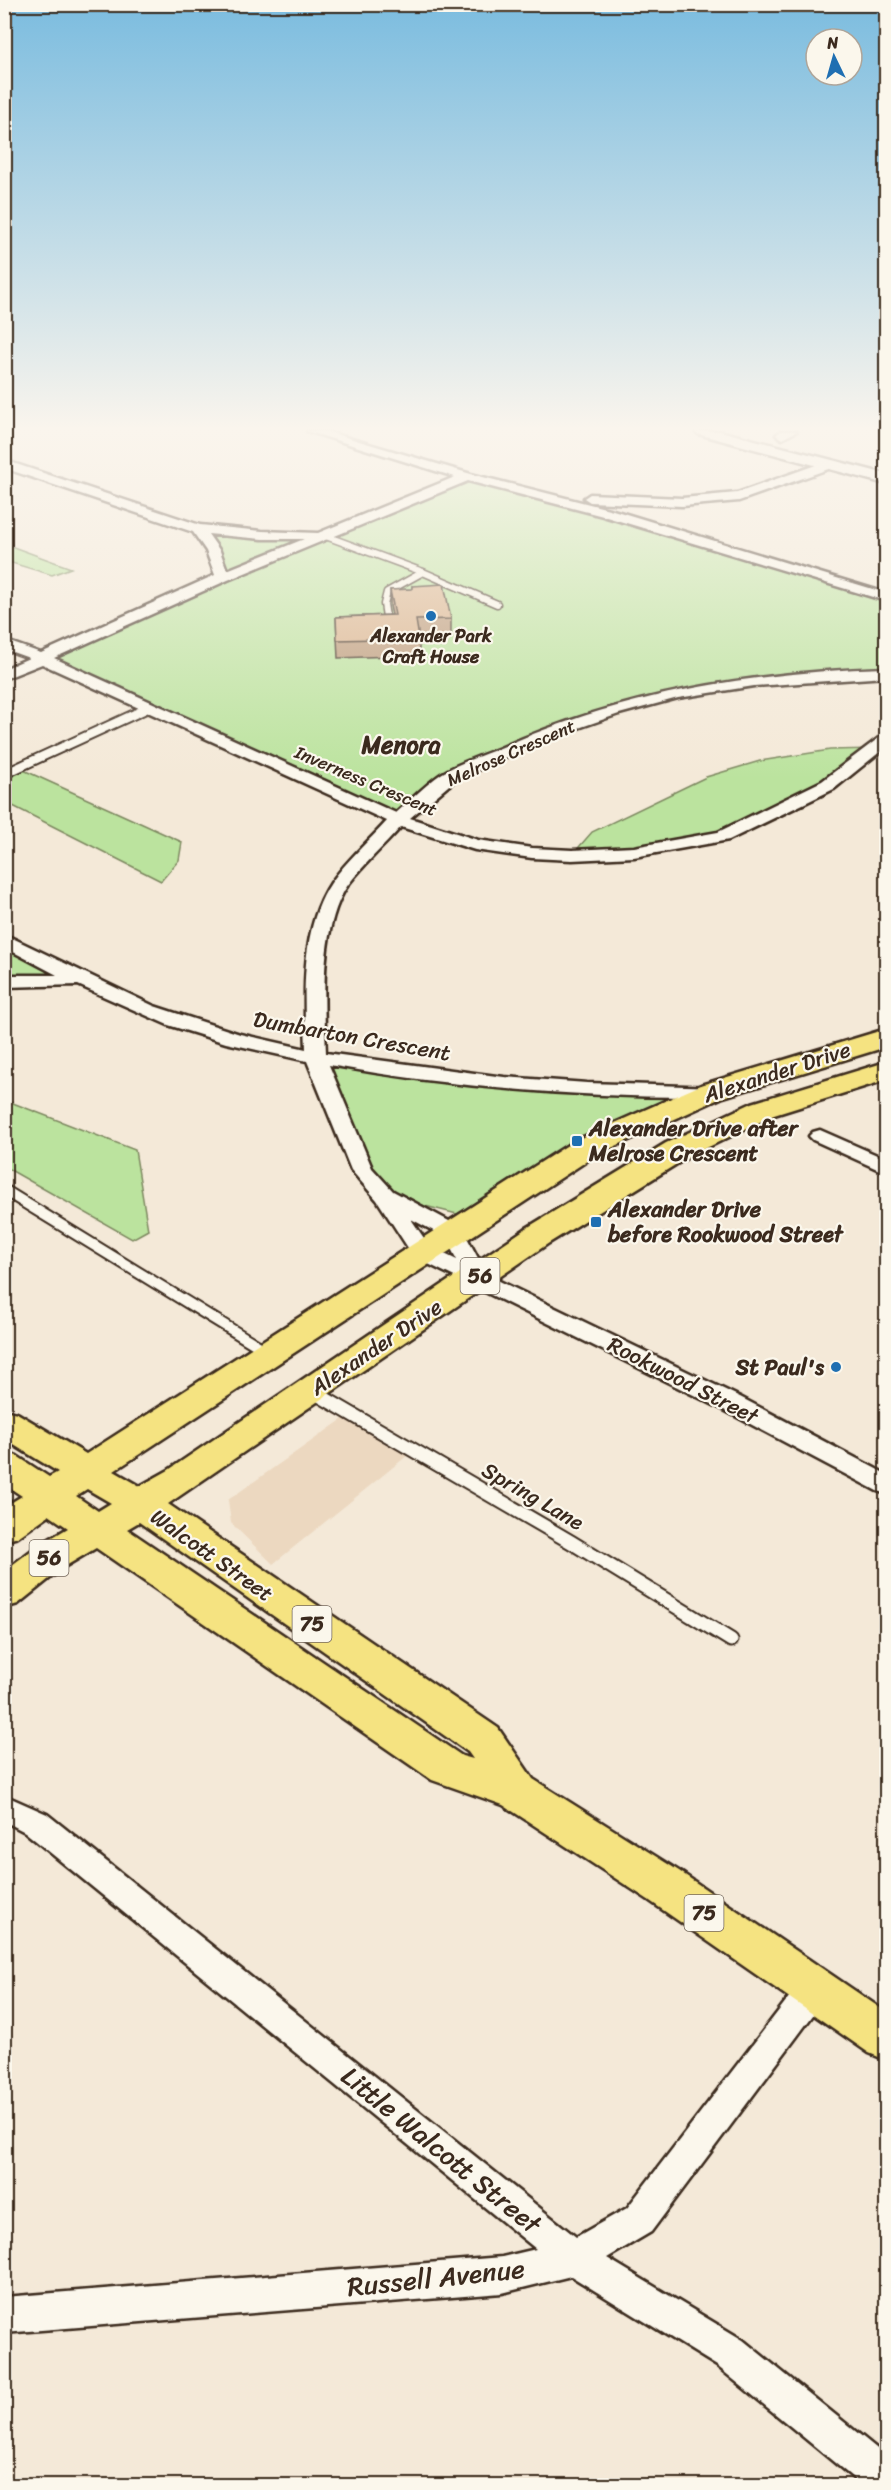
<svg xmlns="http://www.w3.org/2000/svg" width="891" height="2490" font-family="Sriracha,sans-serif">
<rect width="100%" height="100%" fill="#f4e9d8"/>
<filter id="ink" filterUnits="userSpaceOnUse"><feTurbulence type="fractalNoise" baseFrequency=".0167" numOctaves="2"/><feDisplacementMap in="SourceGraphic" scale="12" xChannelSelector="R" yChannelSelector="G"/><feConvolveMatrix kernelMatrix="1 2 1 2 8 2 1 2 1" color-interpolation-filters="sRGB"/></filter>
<g filter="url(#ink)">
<path fill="#ecd8c0" d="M 350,1414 L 413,1451 L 273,1564 L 231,1523 L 228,1500 Z"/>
<g fill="#bbe39e" stroke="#7b865e" stroke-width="1.5">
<path d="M 467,477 L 608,513 L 886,597 L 886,672 L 754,681 L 613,711 L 448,777 L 398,820 L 42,658 L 223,577 L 198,529 L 323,535 Z"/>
<path d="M 5,544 L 71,568 L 52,575 L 5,561 Z"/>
<path d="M 874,749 L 828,785 L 723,836 L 572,855 L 592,832 L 706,777 L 760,761 L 830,750 Z"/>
<path d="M 19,768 L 182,842 L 179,860 L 161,881 L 5,802 L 4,775 Z"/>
<path d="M 5,939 L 81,980 L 5,981 Z"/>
<path d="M 316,1058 L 462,1081 L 712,1091 L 461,1215 L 385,1196 Z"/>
<path d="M 5,1100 L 135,1150 L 148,1230 L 132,1239 L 5,1167 Z"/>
</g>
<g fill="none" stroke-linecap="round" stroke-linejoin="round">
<g stroke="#3b2a1e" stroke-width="9">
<g id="service-far3">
<path d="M 323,535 L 423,572 L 497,604"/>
<path d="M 387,623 L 384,604 L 387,592 L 423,572"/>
</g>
</g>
<g stroke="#3b2a1e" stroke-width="12">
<path id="service-far2" d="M 4,774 L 150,707"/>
</g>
<g stroke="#3b2a1e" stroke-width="14">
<path id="service-far1" d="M 4,1190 L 268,1352"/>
</g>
<g stroke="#3b2a1e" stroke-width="17">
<path id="service" d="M 312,1391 L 571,1542 L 731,1640"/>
</g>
<g stroke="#3b2a1e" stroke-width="5">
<g id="minor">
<path d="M 307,431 L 325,431 L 471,474 L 613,510 L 886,593 L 886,601 L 603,516 L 468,481 L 228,580 L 54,658 L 396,813 C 411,800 425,785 441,774 C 458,763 481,756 500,748 C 623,693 753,672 886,668 L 886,677 L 754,686 L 678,698 L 619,714 L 541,741 L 454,781 L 410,818 L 478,840 L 532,848 L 572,850 L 634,847 L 718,832 L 822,781 L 880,737 L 886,735 L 886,747 L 834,789 L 729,840 L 634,857 L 572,860 L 532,858 L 475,850 L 401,827 C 384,846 364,864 348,885 C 319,926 324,1004 326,1053 L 504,1077 L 587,1083 L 719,1087 L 722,1091 L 719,1095 L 712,1097 C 583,1098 456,1088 329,1065 L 372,1168 L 393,1191 L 462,1228 L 487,1275 L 740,1397 L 886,1474 L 886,1494 L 877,1491 L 722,1409 L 414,1257 L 377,1200 L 351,1170 L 307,1061 L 226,1043 L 168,1025 L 78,985 L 4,987 L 4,975 L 57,975 L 4,947 L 4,934 L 154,1006 L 240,1034 L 306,1049 C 304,995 300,930 331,883 C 346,861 369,841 387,821 L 42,664 L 4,679 L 4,669 L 29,658 L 4,649 L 4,640 L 41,653 L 215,575 L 206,551 L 193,532 L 4,468 L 4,460 L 200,525 L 262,531 L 318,533 L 455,477 ZM 208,534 L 262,539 L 304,539 L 227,570 L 220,551 ZM 411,1219 L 445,1237 L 457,1260 L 430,1247 Z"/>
<path d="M 781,431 L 797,431 L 782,439 L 776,435 Z"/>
<path d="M 830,460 L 836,464 L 834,467 L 739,501 L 682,506 L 590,502 L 584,498 L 590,494 L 682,498 L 737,493 Z"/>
<path d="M 820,1130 L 886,1159 L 886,1173 L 813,1140 L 809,1136 L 813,1132 Z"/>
<path d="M 4,1795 L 47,1814 L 576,2237 L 627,2208 L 803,1979 L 814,1975 L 825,1979 L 830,1989 L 825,1999 L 651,2232 L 607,2258 L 743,2340 L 886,2456 L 886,2486 L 863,2486 L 717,2366 L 571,2276 L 502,2293 L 4,2333 L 4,2297 L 502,2257 L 536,2249 L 25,1832 L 4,1821 Z"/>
</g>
</g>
<g stroke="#3b2a1e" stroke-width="5">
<path id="tertiary" d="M 695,431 L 720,431 L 886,474 L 886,484 L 698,434 Z"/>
</g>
<g stroke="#3b2a1e" stroke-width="5">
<path id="primary" d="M 886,1029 L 886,1047 L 723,1097 L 596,1155 L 114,1471 L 140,1486 L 167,1471 L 525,1229 L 666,1143 L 752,1103 L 886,1062 L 886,1080 L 774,1115 L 688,1157 L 549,1243 L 168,1504 L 498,1728 L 533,1779 L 679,1871 L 886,2012 L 886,2060 L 869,2053 L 647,1899 L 503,1805 L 432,1780 L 96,1548 L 64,1567 L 18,1604 L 4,1608 L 4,1571 L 36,1547 L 68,1528 L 49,1515 L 18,1537 L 4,1541 L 4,1507 L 22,1496 L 4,1484 L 4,1452 L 17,1456 L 49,1477 L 58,1472 L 4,1439 L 4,1410 L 17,1413 L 86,1454 L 574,1141 L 701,1085 ZM 87,1489 L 111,1503 L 98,1511 L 76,1496 ZM 139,1522 L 468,1752 L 473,1759 L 462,1756 L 127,1529 Z"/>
</g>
<use href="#service-far3" stroke="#fbf7ec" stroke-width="6"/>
<use href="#service-far2" stroke="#fbf7ec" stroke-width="8"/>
<use href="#service-far1" stroke="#fbf7ec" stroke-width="10"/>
<use href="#service" stroke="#fbf7ec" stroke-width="13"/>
<use href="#minor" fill="#fbf7ec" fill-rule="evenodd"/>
<use href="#tertiary" fill="#fbf7ec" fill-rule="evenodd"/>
<use href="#primary" fill="#f5e381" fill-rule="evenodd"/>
</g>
<path fill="#ba9776" stroke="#3b2a1e" stroke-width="1.5" d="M 412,586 L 451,619 L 451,636 L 419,637 L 419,655 L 338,658 L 336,617 L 392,615 L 390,606 L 390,590 L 412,589 Z"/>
<path fill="#d8b089" stroke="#3b2a1e" stroke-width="1.5" d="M 444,584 L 451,619 L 416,620 L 419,638 L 337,640 L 336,617 L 395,615 L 390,590 L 412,589 L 412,586 Z"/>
</g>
<linearGradient id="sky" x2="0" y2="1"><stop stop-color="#7bbcdf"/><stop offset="0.55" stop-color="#faf5ed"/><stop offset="1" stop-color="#faf5ed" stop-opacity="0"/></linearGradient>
<rect width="891" height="779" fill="url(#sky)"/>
<g fill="#1f6fb2" stroke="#fbf7ec" stroke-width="2">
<circle cx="431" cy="616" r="6"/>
<rect x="571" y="1135" width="12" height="12" rx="3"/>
<rect x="590" y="1216" width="12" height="12" rx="3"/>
<circle cx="836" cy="1367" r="6"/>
</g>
<g text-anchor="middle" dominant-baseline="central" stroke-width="4.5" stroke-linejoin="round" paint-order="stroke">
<g font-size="18" font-weight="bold" fill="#3b2a1e" stroke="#fbf7ec">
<text x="431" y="636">Alexander Park<tspan x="431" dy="21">Craft House</tspan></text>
</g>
<g font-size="18" fill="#3b2a1e" stroke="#fbf7ec">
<text transform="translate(511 753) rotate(-24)">Melrose Crescent</text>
<text transform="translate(366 781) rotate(23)">Inverness Crescent</text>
</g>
<g fill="#fbf7ec" stroke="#75685c" stroke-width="1.5">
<rect x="460.5" y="1258" width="39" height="36" rx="4.5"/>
<rect x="29.5" y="1540" width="39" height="36" rx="4.5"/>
<rect x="292.5" y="1606" width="39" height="36" rx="4.5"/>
<rect x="684.5" y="1895" width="39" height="36" rx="4.5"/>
</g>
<g font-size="21" font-weight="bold" fill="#3b2a1e">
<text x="480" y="1276">56</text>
<text x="49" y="1558">56</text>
<text x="312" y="1624">75</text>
<text x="704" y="1913">75</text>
</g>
<g font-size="22" fill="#3b2a1e" stroke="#fbf7ec">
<text transform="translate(352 1036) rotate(10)">Dumbarton Crescent</text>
<text transform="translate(777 1072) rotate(-18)">Alexander Drive</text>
<text transform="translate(376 1347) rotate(-34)">Alexander Drive</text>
<text transform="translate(683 1380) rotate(27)">Rookwood Street</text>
<text transform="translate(533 1496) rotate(30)">Spring Lane</text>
<text transform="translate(212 1555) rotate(35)">Walcott Street</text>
</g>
<g font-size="22" font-weight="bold" fill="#3b2a1e" stroke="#fbf7ec" text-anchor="start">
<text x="589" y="1128">Alexander Drive after<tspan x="589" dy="25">Melrose Crescent</tspan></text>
<text x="608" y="1209">Alexander Drive<tspan x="608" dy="25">before Rookwood Street</tspan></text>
<text x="824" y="1367" text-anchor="end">St Paul's</text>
</g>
<g font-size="24" font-weight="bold" fill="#3b2a1e" stroke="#fbf7ec">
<text x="401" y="745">Menora</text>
</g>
<g font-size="27" fill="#3b2a1e" stroke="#fbf7ec">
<text transform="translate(441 2150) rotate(39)">Little Walcott Street</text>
<text transform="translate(436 2278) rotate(-6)">Russell Avenue</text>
</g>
</g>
<rect width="891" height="2490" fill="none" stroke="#fbf7ec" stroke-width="24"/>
<rect x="12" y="12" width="867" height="2466" fill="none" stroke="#3b2a1e" stroke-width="2" filter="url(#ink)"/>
<g transform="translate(834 57) rotate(355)"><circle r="28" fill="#fbf7ec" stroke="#aea59a" stroke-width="1.5"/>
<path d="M0-4.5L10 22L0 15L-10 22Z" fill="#1f6fb2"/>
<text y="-9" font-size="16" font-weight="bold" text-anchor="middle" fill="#3b2a1e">N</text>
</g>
</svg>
